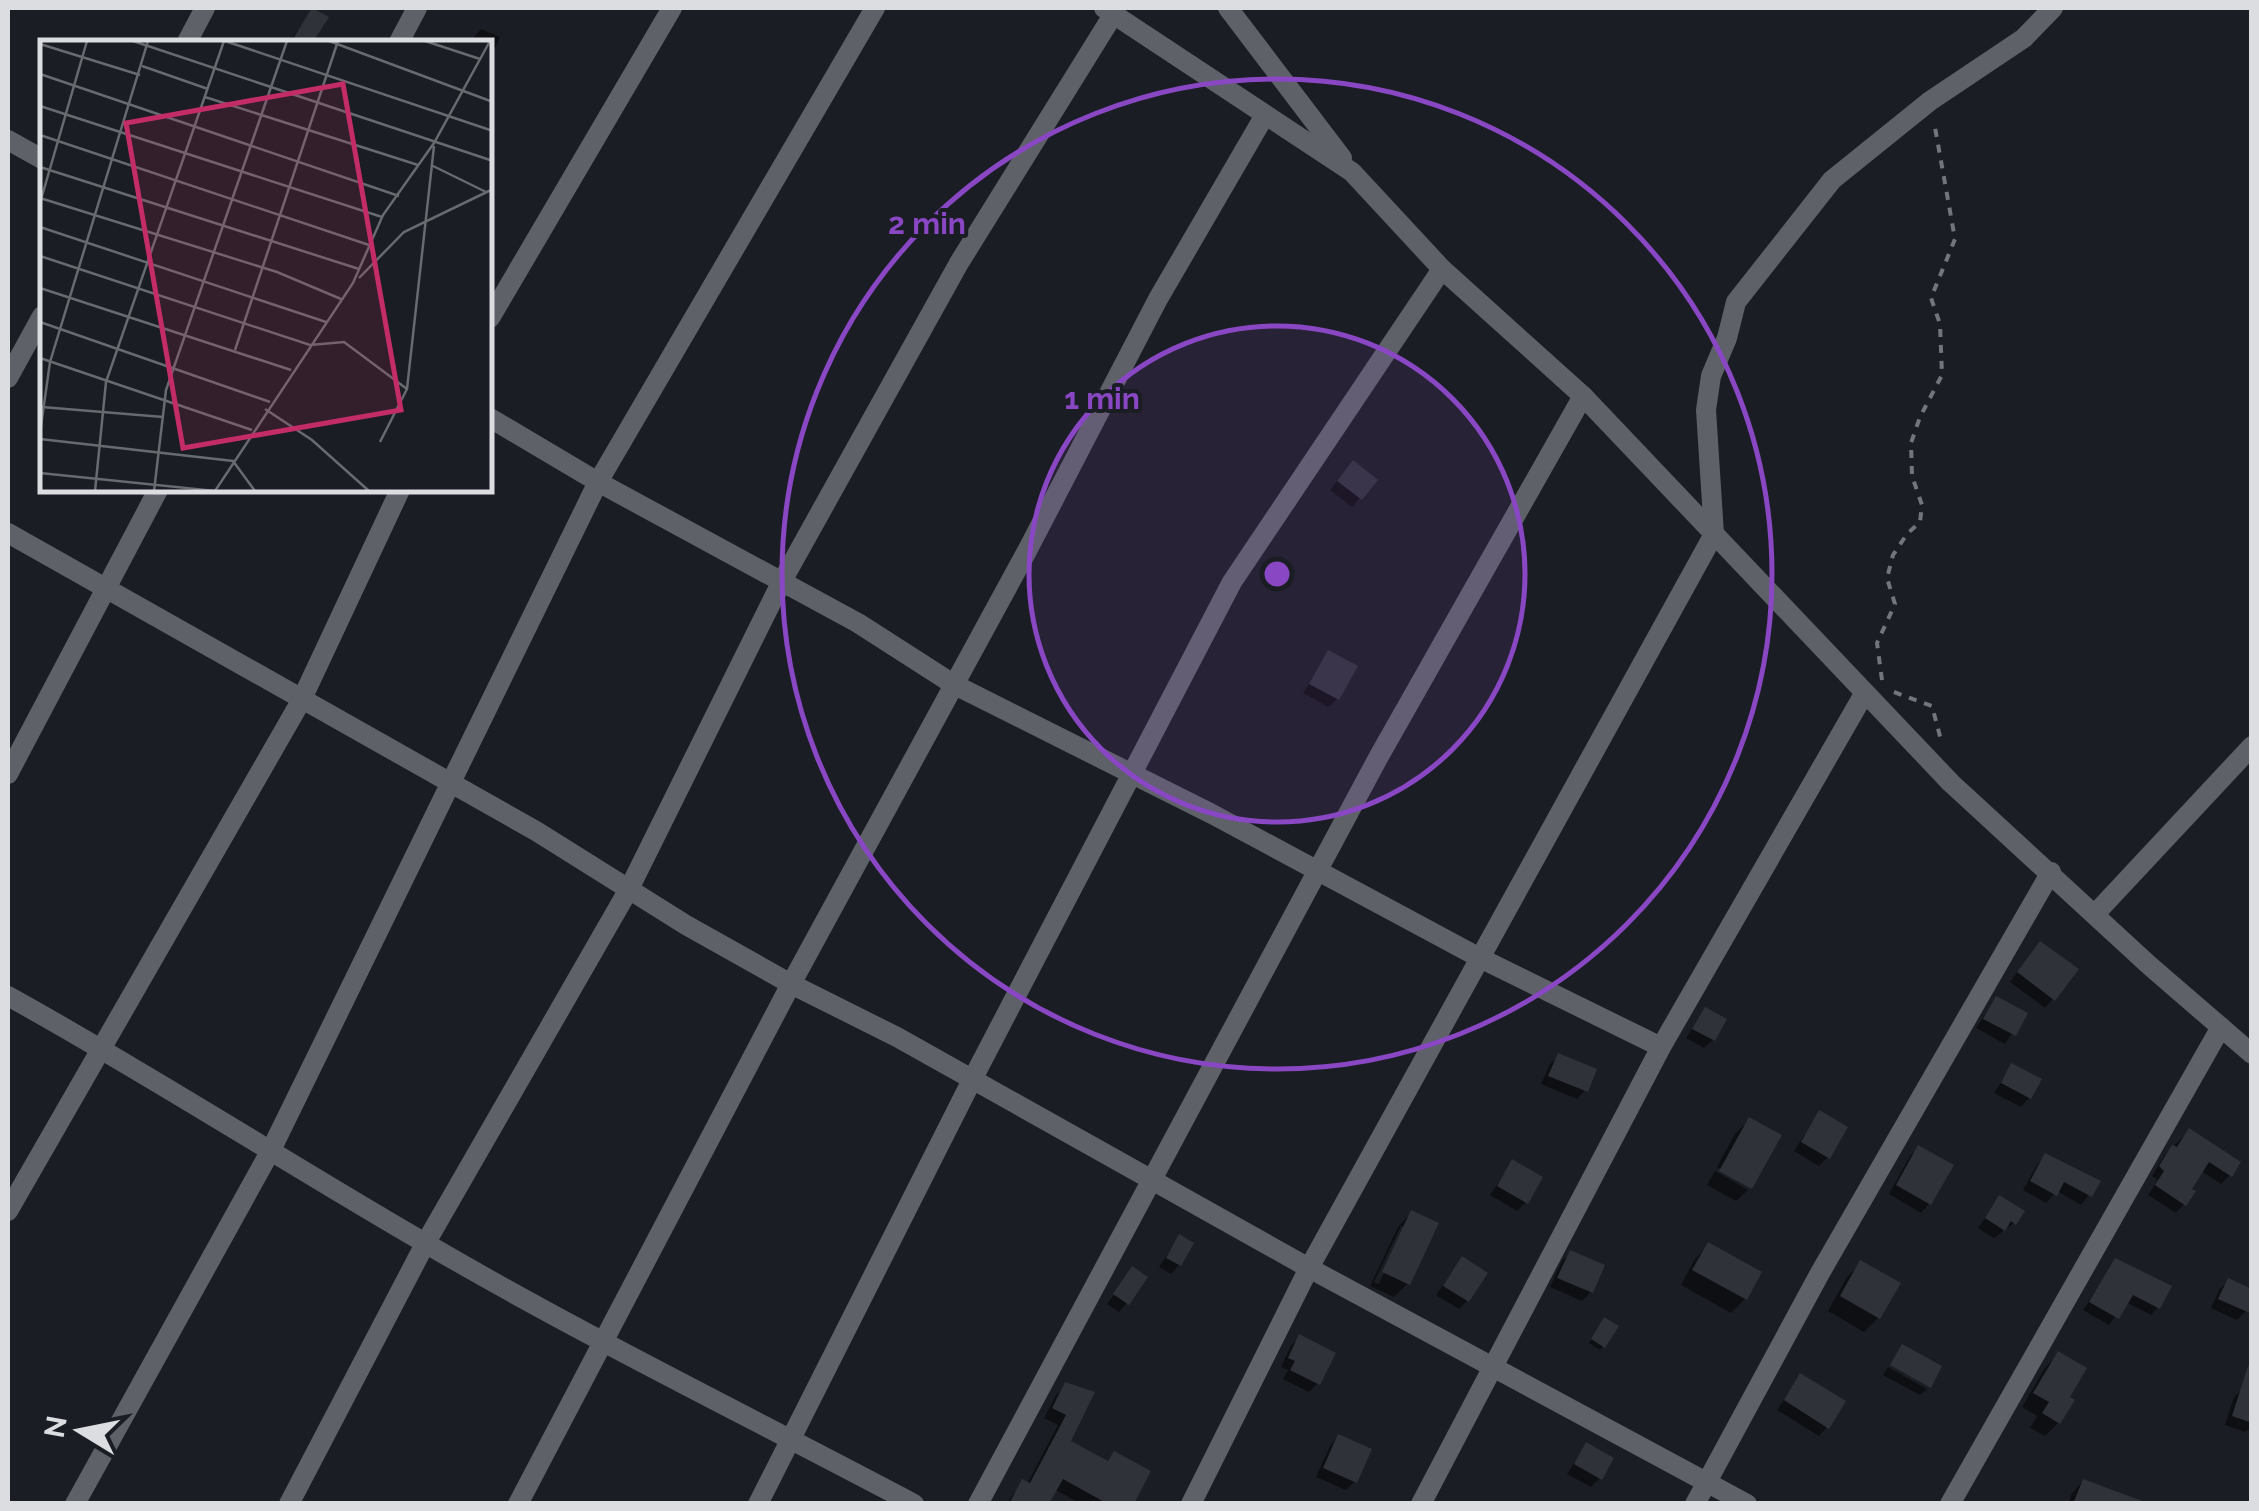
<svg xmlns="http://www.w3.org/2000/svg" width="2259" height="1511" font-family="Raleway,sans-serif">
<rect width="100%" height="100%" fill="#1a1d23"/>
<g fill="#0007" fill-rule="evenodd">
<path d="M 313,10 L 325,18 L 310,42 L 289,42 Z"/>
<path d="M 481,29 L 500,37 L 490,60 L 490,42 L 470,42 Z"/>
<path d="M 1344,472 L 1375,480 L 1352,507 L 1330,490 Z"/>
<path d="M 1329,653 L 1337,699 L 1328,707 L 1303,693 Z"/>
<path d="M 2032,953 L 2053,999 L 2045,1008 L 2010,982 Z"/>
<path d="M 1996,999 L 2025,1014 L 2005,1044 L 1976,1028 Z"/>
<path d="M 1705,1010 L 1713,1040 L 1704,1048 L 1686,1038 Z"/>
<path d="M 1559,1056 L 1585,1090 L 1577,1099 L 1541,1084 L 1550,1064 Z"/>
<path d="M 2012,1066 L 2029,1098 L 2021,1107 L 1994,1093 Z"/>
<path d="M 1819,1113 L 1828,1157 L 1819,1166 L 1794,1151 Z"/>
<path d="M 1749,1120 L 1778,1136 L 1749,1188 L 1749,1185 L 1717,1167 L 1735,1134 Z"/>
<path d="M 2189,1131 L 2230,1175 L 2221,1184 L 2200,1170 L 2184,1204 L 2176,1213 L 2148,1195 L 2158,1180 L 2152,1176 L 2164,1156 Z"/>
<path d="M 1918,1148 L 1929,1204 L 1921,1213 L 1889,1194 L 1910,1156 Z"/>
<path d="M 2046,1156 L 2098,1182 L 2081,1205 L 2057,1191 L 2046,1203 L 2023,1190 L 2037,1165 Z"/>
<path d="M 1512,1162 L 1526,1202 L 1517,1211 L 1490,1195 Z"/>
<path d="M 1715,1171 L 1748,1190 L 1736,1201 L 1707,1185 Z"/>
<path d="M 2000,1198 L 2014,1223 L 1994,1238 L 1978,1228 Z"/>
<path d="M 1411,1213 L 1408,1283 L 1394,1297 L 1370,1286 L 1398,1227 ZM 1401,1226 L 1406,1226 L 1379,1284 L 1374,1282 Z"/>
<path d="M 1179,1237 L 1179,1265 L 1171,1274 L 1159,1267 Z"/>
<path d="M 1709,1245 L 1759,1273 L 1745,1299 L 1731,1313 L 1681,1285 L 1695,1259 Z"/>
<path d="M 1571,1253 L 1601,1266 L 1591,1292 L 1582,1301 L 1550,1287 L 1562,1261 Z"/>
<path d="M 1462,1259 L 1467,1301 L 1459,1309 L 1436,1295 Z"/>
<path d="M 2115,1261 L 2158,1307 L 2151,1315 L 2126,1302 L 2109,1325 L 2083,1310 Z"/>
<path d="M 1861,1263 L 1878,1318 L 1864,1332 L 1828,1311 L 1847,1277 Z"/>
<path d="M 1132,1270 L 1127,1303 L 1119,1312 L 1107,1304 Z"/>
<path d="M 2228,1281 L 2246,1311 L 2237,1320 L 2211,1308 L 2219,1290 Z"/>
<path d="M 1601,1324 L 1603,1346 L 1600,1350 L 1589,1343 Z"/>
<path d="M 1300,1337 L 1318,1383 L 1309,1392 L 1283,1379 L 1288,1370 L 1281,1367 L 1291,1346 Z"/>
<path d="M 2058,1354 L 2066,1398 L 2058,1423 L 2045,1436 L 2030,1428 L 2037,1416 L 2022,1407 L 2045,1368 Z"/>
<path d="M 1888,1367 L 1927,1389 L 1920,1395 L 1883,1375 Z"/>
<path d="M 1801,1376 L 1827,1427 L 1819,1436 L 1777,1410 Z"/>
<path d="M 1066,1385 L 1067,1442 L 1105,1463 L 1114,1454 L 1131,1504 L 1081,1504 L 1054,1489 L 1046,1504 L 1006,1504 L 1023,1482 L 1027,1484 L 1058,1425 L 1044,1418 L 1056,1395 Z"/>
<path d="M 2243,1389 L 2252,1392 L 2252,1426 L 2245,1432 L 2225,1425 L 2234,1397 Z"/>
<path d="M 1338,1437 L 1354,1482 L 1346,1490 L 1316,1477 L 1330,1446 Z"/>
<path d="M 1586,1445 L 1600,1478 L 1591,1487 L 1567,1474 Z"/>
<path d="M 2083,1481 L 2119,1504 L 2068,1504 L 2072,1493 Z"/>
</g>
<g fill="#2f3339">
<path d="M 312,8 L 329,17 L 313,42 L 303,42 L 294,37 Z"/>
<path d="M 1353,460 L 1378,480 L 1362,500 L 1337,481 Z"/>
<path d="M 1328,650 L 1358,666 L 1339,700 L 1309,684 Z"/>
<path d="M 2040,941 L 2079,969 L 2055,1001 L 2017,972 Z"/>
<path d="M 1996,996 L 2028,1013 L 2016,1036 L 1983,1019 Z"/>
<path d="M 1705,1007 L 1727,1019 L 1715,1041 L 1692,1029 Z"/>
<path d="M 1558,1053 L 1597,1069 L 1588,1092 L 1548,1076 Z"/>
<path d="M 2011,1063 L 2042,1079 L 2031,1099 L 2001,1083 Z"/>
<path d="M 1819,1110 L 1848,1127 L 1830,1159 L 1801,1142 Z"/>
<path d="M 1749,1117 L 1782,1135 L 1752,1189 L 1719,1171 Z"/>
<path d="M 2189,1128 L 2241,1162 L 2232,1177 L 2209,1162 L 2192,1189 L 2196,1191 L 2186,1206 L 2155,1185 L 2164,1171 L 2159,1166 L 2172,1145 L 2177,1147 Z"/>
<path d="M 1918,1145 L 1954,1165 L 1931,1205 L 1896,1185 Z"/>
<path d="M 2045,1153 L 2101,1181 L 2092,1197 L 2064,1182 L 2057,1196 L 2030,1181 Z"/>
<path d="M 1512,1159 L 1543,1177 L 1528,1204 L 1497,1186 Z"/>
<path d="M 1999,1195 L 2025,1211 L 2016,1225 L 2011,1221 L 2005,1231 L 1985,1218 Z"/>
<path d="M 1411,1210 L 1439,1223 L 1410,1285 L 1382,1272 Z"/>
<path d="M 1179,1234 L 1194,1243 L 1181,1266 L 1166,1258 Z"/>
<path d="M 1708,1242 L 1762,1272 L 1747,1300 L 1692,1270 Z"/>
<path d="M 1570,1250 L 1605,1265 L 1593,1293 L 1557,1278 Z"/>
<path d="M 1462,1256 L 1488,1273 L 1469,1302 L 1443,1286 Z"/>
<path d="M 2115,1258 L 2172,1286 L 2160,1309 L 2133,1295 L 2119,1319 L 2089,1302 Z"/>
<path d="M 1860,1260 L 1901,1283 L 1880,1319 L 1840,1296 Z"/>
<path d="M 1132,1266 L 1148,1277 L 1129,1305 L 1113,1294 Z"/>
<path d="M 2228,1278 L 2252,1289 L 2252,1314 L 2218,1299 Z"/>
<path d="M 1604,1317 L 1619,1326 L 1605,1348 L 1591,1339 Z"/>
<path d="M 1299,1334 L 1336,1353 L 1320,1385 L 1290,1370 L 1295,1361 L 1288,1358 Z"/>
<path d="M 1902,1344 L 1942,1366 L 1931,1388 L 1890,1365 Z"/>
<path d="M 2058,1351 L 2087,1368 L 2070,1397 L 2075,1400 L 2060,1424 L 2042,1413 L 2049,1402 L 2033,1393 Z"/>
<path d="M 2248,1366 L 2252,1367 L 2252,1423 L 2232,1416 Z"/>
<path d="M 1800,1373 L 1846,1401 L 1829,1429 L 1784,1400 Z"/>
<path d="M 1065,1382 L 1095,1392 L 1071,1441 L 1108,1461 L 1114,1451 L 1151,1471 L 1134,1504 L 1108,1504 L 1063,1479 L 1049,1504 L 1009,1504 L 1022,1479 L 1030,1483 L 1066,1415 L 1052,1408 Z"/>
<path d="M 1338,1434 L 1372,1449 L 1357,1483 L 1323,1468 Z"/>
<path d="M 1586,1442 L 1614,1458 L 1602,1480 L 1574,1464 Z"/>
<path d="M 2083,1479 L 2145,1502 L 2145,1504 L 2073,1504 Z"/>
</g>
<g fill="none" stroke-linecap="round" stroke-linejoin="round">
<g stroke="#73757b" stroke-width="4" stroke-dasharray="8 8" stroke-linecap="butt">
<path d="M 1882,680 L 1877,643 L 1895,604 L 1887,578 L 1893,555 L 1907,534 L 1920,522 L 1922,505 L 1912,476 L 1911,443 L 1920,417 L 1942,375 L 1940,324 L 1931,298 L 1955,239 L 1934,122"/>
<path d="M 1894,692 L 1932,706 L 1941,740"/>
</g>
<g stroke="#5e6168" stroke-width="20">
<path d="M 1104,8 L 1352,172 L 1442,269 L 1583,396 L 1951,783 L 2150,966 L 2252,1054"/>
<path d="M 1228,8 L 1342,158"/>
<path d="M 187,42 L 205,8"/>
<path d="M 399,42 L 417,8"/>
<path d="M 8,140 L 42,159"/>
<path d="M 490,318 L 672,8"/>
<path d="M 8,378 L 42,316"/>
<path d="M 490,418 L 598,482 L 858,623 L 953,684 L 1212,814 L 1480,958 L 1661,1047"/>
<path d="M 8,533 L 536,831 L 686,925 L 791,984 L 897,1037 L 1309,1268 L 1747,1504"/>
<path d="M 8,774 L 158,490"/>
<path d="M 2095,914 L 2252,746"/>
<path d="M 8,996 C 149,1074 285,1162 425,1243 C 584,1336 750,1417 914,1504"/>
<path d="M 8,1211 L 301,701 L 400,490"/>
<path d="M 75,1504 L 271,1150 L 598,482 L 875,8"/>
<path d="M 289,1504 L 425,1244 L 629,889 L 781,583 L 959,263 L 1113,15"/>
<path d="M 518,1504 L 791,984 L 1027,551 L 1158,299 L 1265,115"/>
<path d="M 758,1504 L 972,1080 L 1232,582 L 1442,269"/>
<path d="M 978,1504 L 1378,758 L 1583,396"/>
<path d="M 1191,1504 L 1309,1268 L 1714,534 L 1706,410 L 1711,376 L 1727,338 L 1736,302 L 1832,180 L 1930,101 L 2024,38 L 2053,8"/>
<path d="M 1421,1504 L 1661,1047 L 1864,694"/>
<path d="M 1695,1504 L 1820,1273 L 2051,872"/>
<path d="M 1950,1504 L 2221,1027"/>
</g>
</g>
<circle cx="1277" cy="574" r="248" fill="#8947c4" fill-opacity=".12"/>
<g fill="none" stroke="#8947c4" stroke-width="5">
<circle cx="1277" cy="574" r="248"/>
<circle cx="1277" cy="574" r="495"/>
</g>
<g transform="translate(40 40)">
<rect width="452" height="452" fill="#1a1d23"/>
<path fill="none" stroke="#676a6f" stroke-width="2.5" d="M 93,1 L 453,121M 185,1 L 453,91M 289,1 L 453,62M 385,1 L 440,19M 0,4 L 100,35M 102,26 L 168,49M 0,34 L 359,156M 165,57 L 378,125M 0,66 L 342,177M 0,95 L 329,205M 391,125 L 446,152M 0,127 L 319,229M 0,158 L 237,232 L 301,259M 0,163 L 47,1M 0,187 L 286,282M 0,216 L 270,305 L 304,302 L 367,349M 319,238 L 364,192 L 453,149M 0,248 L 251,330M 0,282 L 230,362M 195,310 L 298,1M 0,318 L 212,390M 2,367 L 123,377M 225,369 L 272,400 L 329,451M 0,393 L 10,322 L 108,1M 0,399 L 193,421 L 215,451M 340,402 L 367,349 L 394,106M 0,433 L 175,451 L 313,243 L 343,175 L 394,103 L 450,1M 55,451 L 66,342 L 184,1M 114,451 L 126,350 L 247,1"/>
<path fill="#c42c68" fill-opacity="0.15" stroke="#c42c68" stroke-width="5" d="M 303,44 L 361,370 L 143,408 L 86,83 Z"/>
<rect width="452" height="452" fill="none" stroke="#dbdde1" stroke-width="5"/>
</g>
<circle cx="1277" cy="574" r="15" fill="#8947c4" stroke="#1a1d23" stroke-width="5"/>
<g font-size="30" text-anchor="middle" font-weight="bold" fill="#8947c4" stroke="#1a1d23" stroke-width="8" stroke-linejoin="round" paint-order="stroke">
<text x="927" y="234">2 min</text>
<text x="1102" y="409">1 min</text>
</g>
<rect width="2259" height="1511" fill="none" stroke="#dbdde1" stroke-width="20"/>
<g transform="translate(80 1431) rotate(280)" stroke="#1a1d23" stroke-width="8" paint-order="stroke">
<path d="M0-8L18 38L0 25L-18 38Z" fill="#dbdde1"/>
<text y="-15" font-size="28" font-weight="bold" text-anchor="middle" fill="#dbdde1">N</text>
</g>
</svg>
